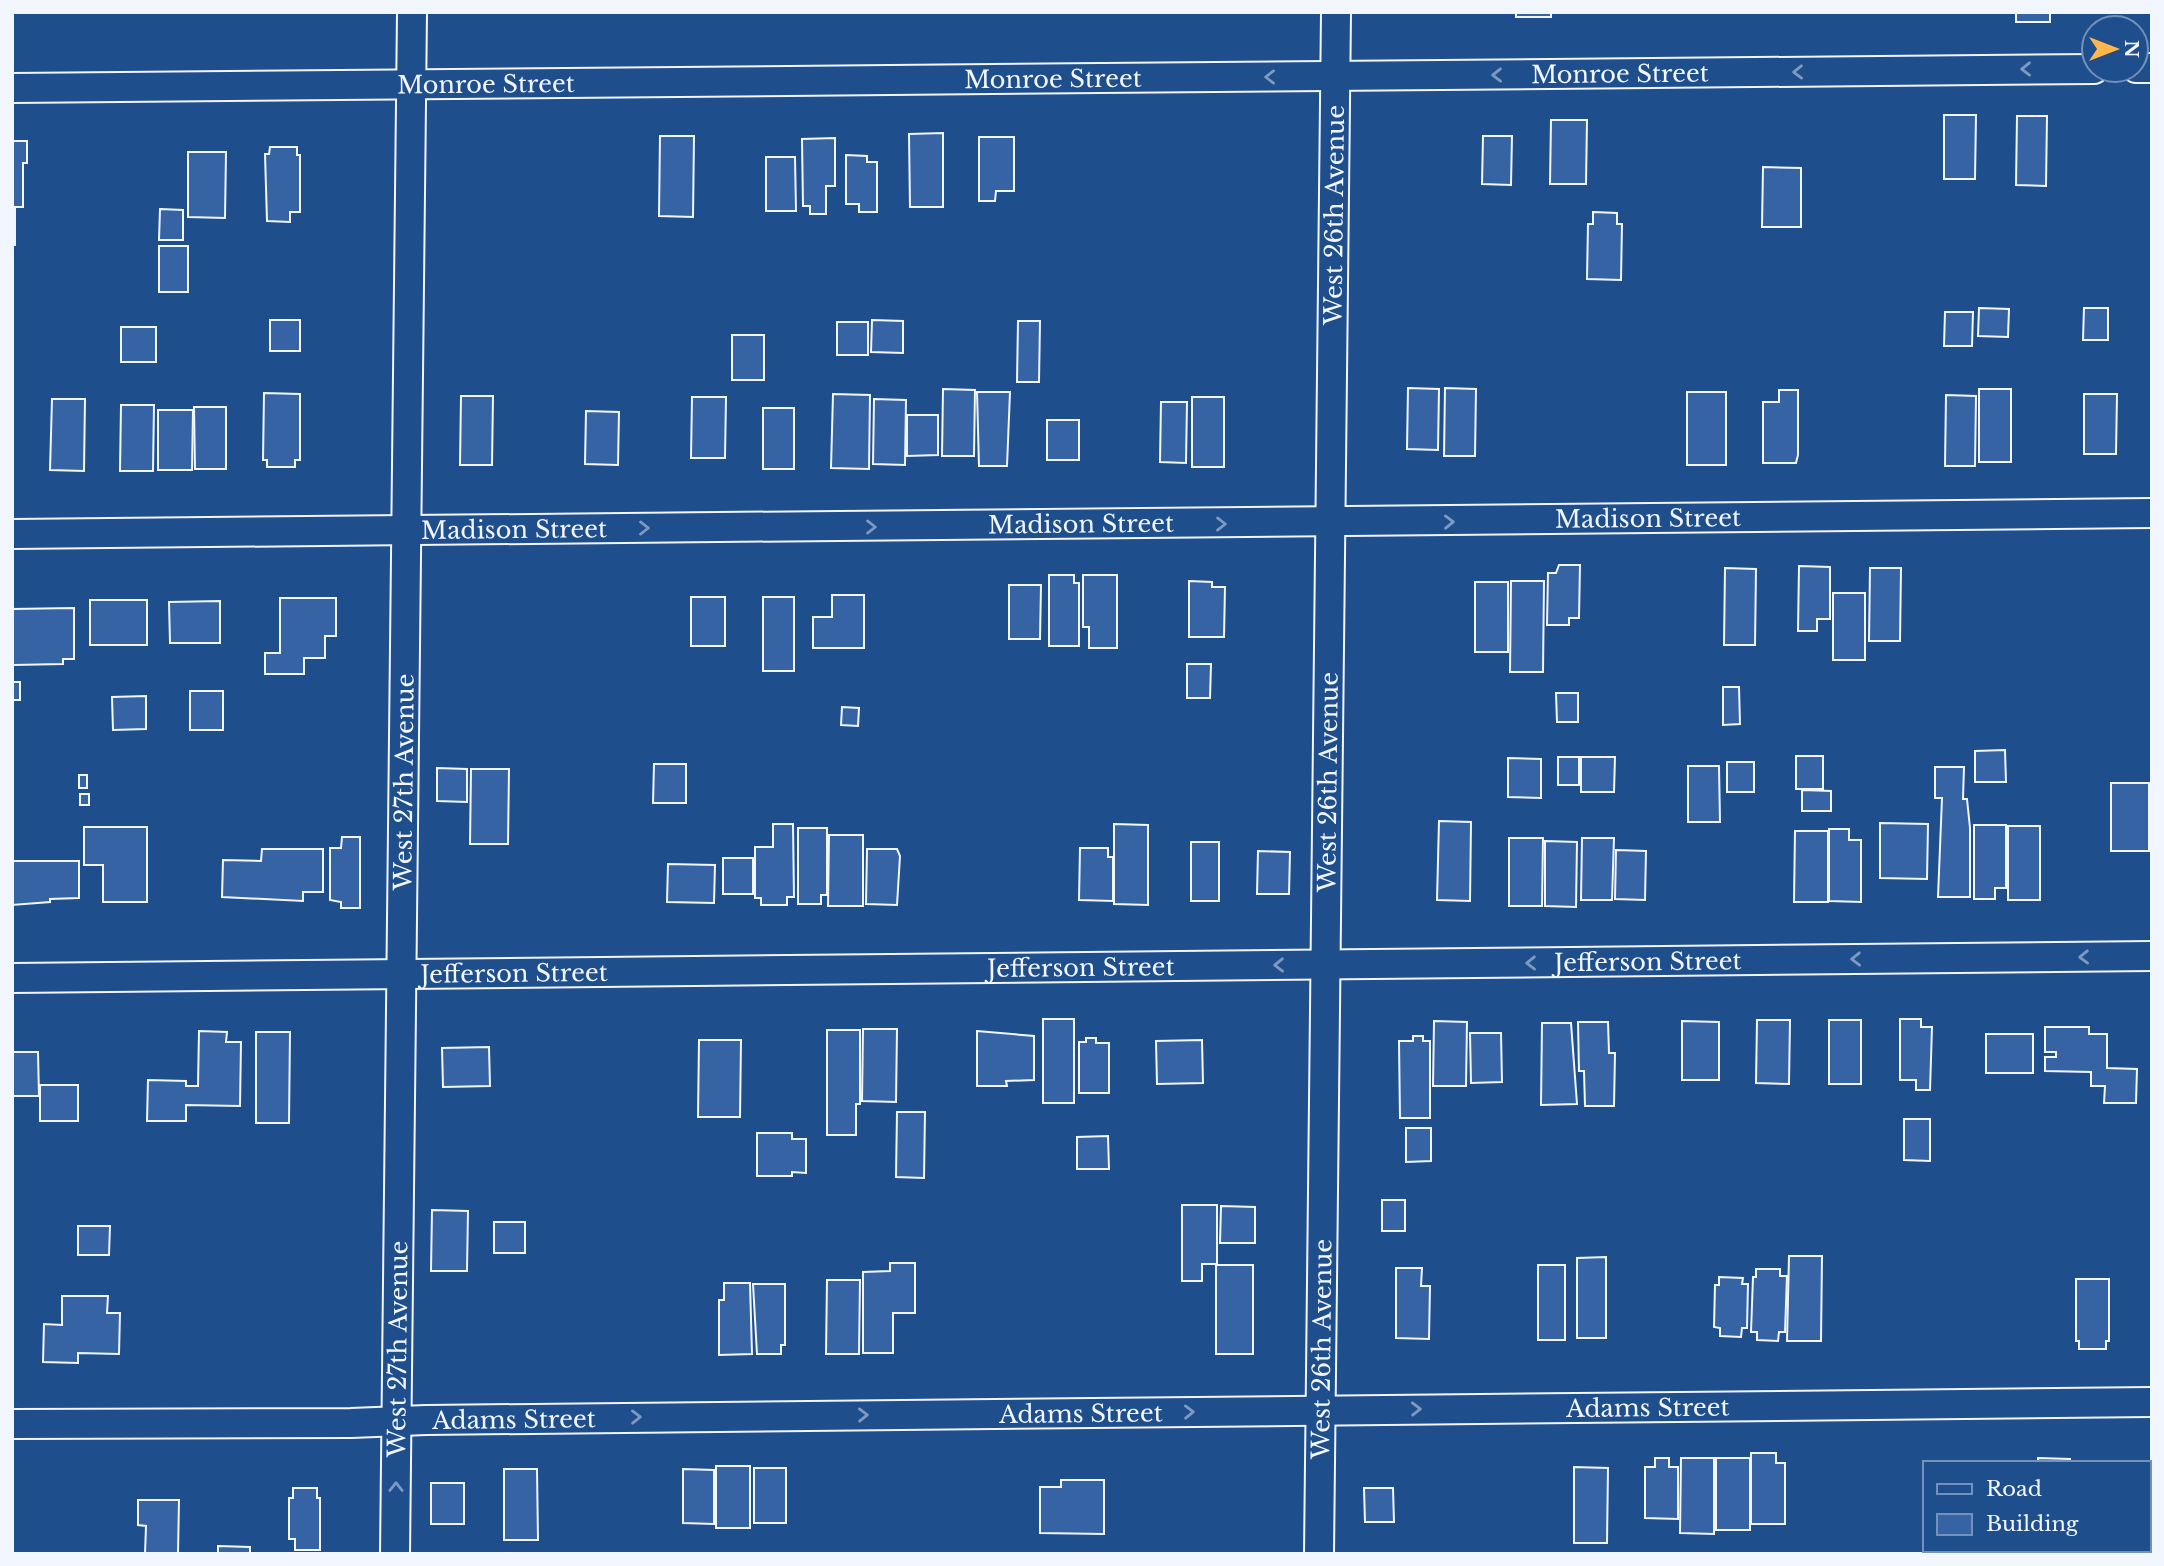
<svg xmlns="http://www.w3.org/2000/svg" width="2164" height="1566" font-family="'Libre Baskerville',serif">
<rect width="100%" height="100%" fill="#1f4e8c"/>
<g fill="#3563a3" stroke="#f2f6ff" stroke-width="2">
<rect x="1516" y="12" width="35" height="5"/>
<rect x="2016" y="12" width="34" height="10"/>
<path d="M 1944,115 L 1976,115 L 1975,179 L 1944,179 Z"/>
<path d="M 2017,116 L 2047,116 L 2046,186 L 2016,185 Z"/>
<path d="M 1551,120 L 1587,120 L 1586,184 L 1550,184 Z"/>
<path d="M 943,133 L 943,207 L 910,207 L 909,134 Z"/>
<path d="M 660,136 L 694,136 L 693,217 L 659,216 Z"/>
<path d="M 1483,136 L 1512,136 L 1511,185 L 1482,184 Z"/>
<path d="M 979,137 L 1014,137 L 1014,191 L 996,191 L 995,201 L 979,201 Z"/>
<path d="M 835,138 L 835,186 L 826,186 L 826,214 L 810,214 L 810,206 L 803,206 L 802,139 Z"/>
<path d="M 12,141 L 27,141 L 27,163 L 23,163 L 23,207 L 15,207 L 15,245 L 12,245 Z"/>
<path d="M 270,147 L 297,147 L 297,155 L 300,155 L 300,212 L 290,212 L 290,222 L 267,221 L 265,154 L 269,154 Z"/>
<path d="M 188,152 L 226,152 L 225,218 L 188,217 Z"/>
<path d="M 846,155 L 867,156 L 867,162 L 877,162 L 877,212 L 859,212 L 859,204 L 846,204 Z"/>
<path d="M 766,157 L 795,157 L 796,211 L 766,211 Z"/>
<path d="M 1763,167 L 1801,168 L 1801,227 L 1762,227 Z"/>
<path d="M 160,209 L 183,210 L 183,240 L 159,240 Z"/>
<path d="M 1593,212 L 1617,213 L 1617,224 L 1622,224 L 1621,280 L 1587,279 L 1588,224 L 1593,224 Z"/>
<rect x="159" y="246" width="29" height="46"/>
<path d="M 1979,308 L 2009,309 L 2008,337 L 1978,336 Z"/>
<path d="M 2084,308 L 2108,308 L 2108,340 L 2083,340 Z"/>
<path d="M 1945,312 L 1973,312 L 1972,346 L 1944,346 Z"/>
<rect x="270" y="320" width="30" height="31"/>
<path d="M 872,320 L 903,321 L 903,353 L 871,352 Z"/>
<path d="M 1018,321 L 1040,321 L 1039,382 L 1017,382 Z"/>
<rect x="837" y="322" width="31" height="33"/>
<rect x="121" y="327" width="35" height="35"/>
<rect x="732" y="335" width="32" height="45"/>
<path d="M 1408,388 L 1439,389 L 1438,450 L 1407,449 Z"/>
<path d="M 1445,388 L 1476,389 L 1475,456 L 1444,456 Z"/>
<path d="M 943,389 L 975,390 L 974,456 L 942,456 Z"/>
<rect x="1979" y="389" width="32" height="73"/>
<path d="M 1779,390 L 1798,390 L 1798,455 L 1796,463 L 1763,463 L 1763,402 L 1779,402 Z"/>
<path d="M 977,392 L 1010,392 L 1007,466 L 979,466 Z"/>
<rect x="1687" y="392" width="39" height="73"/>
<path d="M 264,393 L 300,394 L 300,460 L 295,460 L 295,467 L 267,467 L 267,460 L 263,460 Z"/>
<path d="M 833,394 L 870,395 L 869,469 L 831,468 Z"/>
<path d="M 2084,394 L 2117,394 L 2116,454 L 2084,454 Z"/>
<path d="M 1946,395 L 1976,396 L 1975,466 L 1945,466 Z"/>
<path d="M 461,396 L 493,396 L 492,465 L 460,465 Z"/>
<path d="M 692,397 L 726,397 L 725,458 L 691,458 Z"/>
<rect x="1192" y="397" width="32" height="70"/>
<path d="M 52,399 L 85,399 L 84,471 L 50,470 Z"/>
<path d="M 874,399 L 906,400 L 905,465 L 873,464 Z"/>
<path d="M 1161,402 L 1187,402 L 1186,463 L 1160,462 Z"/>
<path d="M 121,405 L 154,405 L 153,471 L 120,471 Z"/>
<path d="M 194,407 L 226,407 L 226,469 L 195,469 Z"/>
<rect x="763" y="408" width="31" height="61"/>
<path d="M 158,410 L 193,410 L 192,470 L 158,470 Z"/>
<path d="M 586,411 L 619,412 L 618,465 L 585,464 Z"/>
<path d="M 907,415 L 938,415 L 938,455 L 907,456 Z"/>
<rect x="1047" y="420" width="32" height="40"/>
<path d="M 1559,565 L 1580,565 L 1579,618 L 1569,618 L 1569,625 L 1547,625 L 1548,573 L 1556,573 Z"/>
<path d="M 1799,566 L 1830,567 L 1830,619 L 1817,619 L 1817,631 L 1798,631 Z"/>
<path d="M 1725,568 L 1756,569 L 1755,645 L 1724,645 Z"/>
<path d="M 1870,568 L 1901,568 L 1900,641 L 1869,641 Z"/>
<path d="M 1049,575 L 1074,575 L 1074,583 L 1079,583 L 1079,646 L 1049,646 Z"/>
<path d="M 1083,575 L 1117,575 L 1117,648 L 1089,648 L 1089,627 L 1083,627 Z"/>
<path d="M 1189,581 L 1212,582 L 1212,587 L 1225,587 L 1224,637 L 1189,637 Z"/>
<path d="M 1511,581 L 1544,581 L 1543,672 L 1510,672 Z"/>
<rect x="1475" y="582" width="33" height="70"/>
<path d="M 1009,585 L 1041,585 L 1040,639 L 1009,639 Z"/>
<rect x="1833" y="593" width="32" height="67"/>
<path d="M 832,595 L 864,595 L 864,648 L 813,648 L 813,617 L 832,617 Z"/>
<rect x="691" y="597" width="34" height="49"/>
<rect x="763" y="597" width="31" height="74"/>
<path d="M 280,598 L 336,598 L 336,636 L 325,636 L 325,658 L 304,658 L 304,674 L 265,674 L 265,653 L 280,653 Z"/>
<rect x="90" y="600" width="57" height="45"/>
<path d="M 220,601 L 220,643 L 170,643 L 169,602 Z"/>
<path d="M 74,608 L 74,659 L 63,659 L 63,664 L 13,665 L 12,609 Z"/>
<path d="M 1187,664 L 1211,664 L 1210,698 L 1187,698 Z"/>
<rect x="12" y="682" width="8" height="18"/>
<path d="M 1723,687 L 1739,687 L 1740,724 L 1723,725 Z"/>
<rect x="190" y="691" width="33" height="39"/>
<path d="M 1556,693 L 1578,693 L 1578,722 L 1557,722 Z"/>
<path d="M 146,696 L 146,729 L 113,730 L 112,697 Z"/>
<path d="M 842,707 L 859,708 L 858,726 L 841,725 Z"/>
<path d="M 2005,750 L 2006,782 L 1975,782 L 1975,751 Z"/>
<rect x="1796" y="756" width="27" height="33"/>
<rect x="1558" y="757" width="21" height="28"/>
<path d="M 1581,757 L 1615,757 L 1614,792 L 1581,792 Z"/>
<path d="M 1508,758 L 1541,759 L 1541,798 L 1508,797 Z"/>
<rect x="1727" y="762" width="27" height="30"/>
<path d="M 654,764 L 686,764 L 686,803 L 653,803 Z"/>
<path d="M 1688,766 L 1719,766 L 1720,822 L 1688,822 Z"/>
<path d="M 1935,767 L 1964,767 L 1963,799 L 1967,799 L 1970,828 L 1970,897 L 1938,897 L 1942,798 L 1935,798 Z"/>
<path d="M 437,768 L 467,769 L 467,802 L 437,801 Z"/>
<path d="M 471,769 L 509,769 L 508,844 L 470,844 Z"/>
<rect x="79" y="775" width="8" height="13"/>
<rect x="2111" y="783" width="38" height="68"/>
<path d="M 1802,790 L 1831,791 L 1831,811 L 1802,811 Z"/>
<rect x="80" y="794" width="9" height="11"/>
<path d="M 1439,821 L 1471,822 L 1470,901 L 1437,900 Z"/>
<path d="M 1880,823 L 1928,824 L 1927,879 L 1880,878 Z"/>
<path d="M 773,824 L 793,824 L 794,897 L 787,897 L 787,905 L 761,905 L 761,898 L 755,898 L 755,847 L 773,847 Z"/>
<path d="M 1114,824 L 1148,825 L 1148,905 L 1114,904 Z"/>
<path d="M 1974,825 L 2006,825 L 2006,888 L 1995,888 L 1995,899 L 1974,899 Z"/>
<rect x="2008" y="826" width="32" height="74"/>
<path d="M 84,827 L 147,827 L 147,902 L 103,902 L 103,865 L 84,865 Z"/>
<path d="M 798,828 L 827,828 L 827,895 L 821,895 L 821,904 L 798,904 Z"/>
<path d="M 1829,829 L 1849,829 L 1849,840 L 1861,840 L 1861,902 L 1829,901 Z"/>
<path d="M 1795,831 L 1828,831 L 1828,902 L 1794,902 Z"/>
<path d="M 829,835 L 863,835 L 863,906 L 828,906 Z"/>
<path d="M 342,837 L 360,837 L 360,908 L 341,908 L 341,902 L 330,900 L 330,848 L 341,848 Z"/>
<path d="M 1509,838 L 1543,838 L 1542,906 L 1509,906 Z"/>
<path d="M 1582,838 L 1614,838 L 1612,900 L 1581,900 Z"/>
<path d="M 1545,841 L 1577,842 L 1576,907 L 1545,906 Z"/>
<rect x="1191" y="842" width="28" height="59"/>
<path d="M 1080,848 L 1108,848 L 1108,857 L 1113,857 L 1113,901 L 1079,900 Z"/>
<path d="M 262,849 L 323,849 L 323,892 L 303,892 L 303,901 L 222,897 L 223,860 L 261,861 Z"/>
<path d="M 867,849 L 897,849 L 900,856 L 897,905 L 866,904 Z"/>
<path d="M 1616,850 L 1646,851 L 1645,900 L 1615,899 Z"/>
<path d="M 1258,851 L 1290,852 L 1289,894 L 1257,894 Z"/>
<rect x="723" y="858" width="30" height="36"/>
<path d="M 12,861 L 79,861 L 79,898 L 50,899 L 50,902 L 12,905 Z"/>
<path d="M 668,864 L 715,865 L 714,903 L 667,902 Z"/>
<rect x="1043" y="1019" width="31" height="84"/>
<path d="M 1900,1019 L 1921,1019 L 1921,1027 L 1932,1027 L 1930,1090 L 1916,1090 L 1916,1080 L 1900,1080 Z"/>
<path d="M 1757,1020 L 1790,1020 L 1789,1084 L 1756,1083 Z"/>
<rect x="1829" y="1020" width="32" height="64"/>
<path d="M 1434,1021 L 1467,1022 L 1466,1086 L 1433,1086 Z"/>
<path d="M 1682,1021 L 1719,1022 L 1719,1080 L 1682,1080 Z"/>
<path d="M 1578,1022 L 1608,1022 L 1609,1053 L 1615,1053 L 1614,1106 L 1585,1106 L 1584,1071 L 1579,1071 Z"/>
<path d="M 1542,1023 L 1571,1023 L 1577,1104 L 1541,1105 Z"/>
<path d="M 2045,1027 L 2089,1027 L 2089,1034 L 2107,1034 L 2107,1068 L 2137,1069 L 2136,1103 L 2104,1103 L 2105,1086 L 2091,1086 L 2091,1072 L 2045,1071 L 2045,1057 L 2056,1057 L 2056,1052 L 2045,1052 Z"/>
<path d="M 863,1029 L 897,1029 L 896,1102 L 862,1101 Z"/>
<path d="M 827,1030 L 860,1030 L 860,1104 L 856,1104 L 856,1135 L 827,1135 Z"/>
<path d="M 199,1031 L 227,1032 L 226,1042 L 241,1042 L 240,1106 L 186,1105 L 186,1121 L 147,1121 L 148,1080 L 186,1081 L 186,1086 L 198,1086 Z"/>
<path d="M 977,1031 L 1034,1036 L 1034,1080 L 1006,1081 L 1007,1086 L 977,1086 Z"/>
<path d="M 256,1032 L 290,1032 L 289,1123 L 256,1123 Z"/>
<path d="M 1470,1033 L 1501,1033 L 1502,1082 L 1471,1083 Z"/>
<rect x="1986" y="1034" width="47" height="39"/>
<path d="M 1413,1036 L 1423,1036 L 1423,1041 L 1430,1041 L 1430,1118 L 1400,1118 L 1399,1041 L 1413,1041 Z"/>
<path d="M 1086,1038 L 1096,1038 L 1096,1043 L 1109,1043 L 1109,1093 L 1079,1093 L 1079,1042 L 1086,1042 Z"/>
<path d="M 699,1040 L 741,1040 L 740,1117 L 698,1117 Z"/>
<path d="M 1202,1040 L 1203,1083 L 1157,1084 L 1156,1041 Z"/>
<path d="M 489,1047 L 490,1086 L 443,1087 L 442,1048 Z"/>
<path d="M 12,1052 L 38,1052 L 39,1096 L 12,1096 Z"/>
<rect x="40" y="1085" width="38" height="36"/>
<path d="M 897,1112 L 925,1112 L 924,1178 L 896,1177 Z"/>
<path d="M 1904,1119 L 1930,1119 L 1930,1161 L 1904,1160 Z"/>
<path d="M 1406,1128 L 1431,1128 L 1431,1161 L 1406,1162 Z"/>
<path d="M 757,1133 L 792,1133 L 792,1139 L 806,1139 L 806,1173 L 792,1172 L 792,1176 L 757,1176 Z"/>
<path d="M 1108,1136 L 1109,1169 L 1077,1169 L 1077,1137 Z"/>
<rect x="1382" y="1200" width="23" height="31"/>
<path d="M 1182,1205 L 1217,1205 L 1217,1264 L 1202,1264 L 1202,1281 L 1182,1281 Z"/>
<path d="M 1221,1206 L 1255,1207 L 1255,1243 L 1220,1243 Z"/>
<path d="M 432,1210 L 468,1211 L 467,1271 L 431,1271 Z"/>
<rect x="494" y="1222" width="31" height="31"/>
<path d="M 78,1226 L 110,1226 L 109,1255 L 78,1255 Z"/>
<path d="M 1789,1256 L 1822,1256 L 1821,1341 L 1787,1341 Z"/>
<path d="M 1606,1257 L 1606,1338 L 1577,1338 L 1577,1258 Z"/>
<path d="M 890,1263 L 915,1263 L 915,1313 L 893,1313 L 893,1353 L 863,1353 L 863,1272 L 890,1271 Z"/>
<rect x="1216" y="1265" width="37" height="89"/>
<rect x="1538" y="1265" width="27" height="75"/>
<path d="M 1396,1268 L 1422,1268 L 1421,1286 L 1430,1286 L 1429,1339 L 1396,1338 Z"/>
<path d="M 1756,1269 L 1780,1269 L 1780,1276 L 1787,1276 L 1785,1332 L 1779,1332 L 1778,1341 L 1757,1340 L 1757,1332 L 1751,1332 L 1753,1277 L 1756,1277 Z"/>
<path d="M 1719,1277 L 1743,1278 L 1742,1284 L 1748,1284 L 1747,1328 L 1742,1328 L 1741,1337 L 1720,1336 L 1720,1328 L 1714,1327 L 1715,1285 L 1719,1285 Z"/>
<path d="M 2076,1279 L 2109,1279 L 2109,1341 L 2106,1341 L 2106,1349 L 2079,1349 L 2079,1341 L 2076,1341 Z"/>
<path d="M 827,1280 L 860,1280 L 859,1354 L 826,1354 Z"/>
<path d="M 724,1283 L 750,1283 L 752,1354 L 719,1355 L 719,1300 L 724,1300 Z"/>
<path d="M 753,1284 L 785,1284 L 785,1345 L 781,1345 L 781,1354 L 757,1354 Z"/>
<path d="M 62,1296 L 108,1296 L 107,1313 L 120,1313 L 119,1354 L 78,1353 L 78,1363 L 43,1362 L 44,1324 L 62,1325 Z"/>
<path d="M 1751,1453 L 1776,1453 L 1776,1463 L 1785,1463 L 1785,1524 L 1751,1524 Z"/>
<path d="M 1655,1458 L 1669,1458 L 1669,1467 L 1678,1467 L 1678,1519 L 1645,1518 L 1645,1467 L 1655,1467 Z"/>
<path d="M 1681,1458 L 1714,1458 L 1714,1534 L 1680,1533 Z"/>
<rect x="1716" y="1458" width="34" height="72"/>
<path d="M 2038,1458 L 2070,1459 L 2070,1463 L 2038,1463 Z"/>
<rect x="716" y="1466" width="34" height="62"/>
<path d="M 1574,1467 L 1608,1468 L 1607,1543 L 1574,1543 Z"/>
<rect x="754" y="1468" width="32" height="55"/>
<path d="M 504,1469 L 537,1469 L 538,1540 L 504,1540 Z"/>
<path d="M 683,1469 L 714,1470 L 714,1524 L 683,1523 Z"/>
<path d="M 1061,1480 L 1104,1480 L 1104,1534 L 1040,1533 L 1040,1487 L 1061,1487 Z"/>
<rect x="431" y="1483" width="33" height="41"/>
<path d="M 293,1488 L 317,1488 L 317,1498 L 320,1498 L 320,1550 L 295,1550 L 295,1539 L 289,1539 L 289,1498 L 293,1498 Z"/>
<path d="M 1364,1488 L 1393,1488 L 1394,1522 L 1365,1522 Z"/>
<path d="M 138,1500 L 179,1500 L 178,1554 L 145,1554 L 146,1526 L 138,1525 Z"/>
<path d="M 218,1546 L 250,1547 L 250,1554 L 218,1554 Z"/>
<rect x="2011" y="1550" width="24" height="4"/>
</g>
<g fill="none" stroke-linecap="round" stroke-linejoin="round">
<g stroke="#f2f6ff" stroke-width="32">
<g id="minor">
<path d="M 2136,68 L 2152,68"/>
<path id="s1" d="M 12,88 L 2094,69"/>
<path id="s2" d="M 12,534 L 2152,513"/>
<path id="s3" d="M 12,978 L 2152,956"/>
<path id="s4" d="M 12,1424 L 351,1423 L 426,1420 L 2152,1402"/>
<path id="s5" d="M 395,1554 L 412,12"/>
<path id="s6" d="M 1319,1554 L 1336,12"/>
</g>
</g>
<use href="#minor" stroke="#1f4e8c" stroke-width="28"/>
</g>
<defs><path id="oneway-chevron" d="M-2-3.5L2.5 0L-2 3.5" fill="none" stroke-width="1.6" stroke-linecap="round" stroke-linejoin="round" transform="scale(1.75)"/></defs>
<g stroke="#7e9ac0">
<use href="#oneway-chevron" transform="translate(2026 69) rotate(179)"/>
<use href="#oneway-chevron" transform="translate(1798 72) rotate(179)"/>
<use href="#oneway-chevron" transform="translate(1497 75) rotate(179)"/>
<use href="#oneway-chevron" transform="translate(1270 77) rotate(180)"/>
<use href="#oneway-chevron" transform="translate(1449 522) rotate(-1)"/>
<use href="#oneway-chevron" transform="translate(1221 524)"/>
<use href="#oneway-chevron" transform="translate(871 527)"/>
<use href="#oneway-chevron" transform="translate(644 528)"/>
<use href="#oneway-chevron" transform="translate(2084 957) rotate(179)"/>
<use href="#oneway-chevron" transform="translate(1856 959) rotate(179)"/>
<use href="#oneway-chevron" transform="translate(1531 963) rotate(179)"/>
<use href="#oneway-chevron" transform="translate(1279 965) rotate(179)"/>
<use href="#oneway-chevron" transform="translate(1416 1409) rotate(-1)"/>
<use href="#oneway-chevron" transform="translate(1189 1412) rotate(-1)"/>
<use href="#oneway-chevron" transform="translate(863 1415) rotate(-1)"/>
<use href="#oneway-chevron" transform="translate(636 1417) rotate(-1)"/>
<use href="#oneway-chevron" transform="translate(396 1487) rotate(-90)"/>
</g>
<g text-anchor="middle" dominant-baseline="central" stroke-width="5" stroke-linejoin="round" paint-order="stroke">
<g font-size="24" fill="#f2f6ff" stroke="#1f4e8c">
<text stroke="none"><textPath href="#s1" startOffset="1608">Monroe Street</textPath></text>
<text stroke="none"><textPath href="#s1" startOffset="1041">Monroe Street</textPath></text>
<text stroke="none"><textPath href="#s1" startOffset="474">Monroe Street</textPath></text>
<text stroke="none"><textPath href="#s6" startOffset="1339">West 26th Avenue</textPath></text>
<text stroke="none"><textPath href="#s2" startOffset="1636">Madison Street</textPath></text>
<text stroke="none"><textPath href="#s2" startOffset="1069">Madison Street</textPath></text>
<text stroke="none"><textPath href="#s2" startOffset="502">Madison Street</textPath></text>
<text stroke="none"><textPath href="#s5" startOffset="772">West 27th Avenue</textPath></text>
<text stroke="none"><textPath href="#s6" startOffset="772">West 26th Avenue</textPath></text>
<text stroke="none"><textPath href="#s3" startOffset="1636">Jefferson Street</textPath></text>
<text stroke="none"><textPath href="#s3" startOffset="1069">Jefferson Street</textPath></text>
<text stroke="none"><textPath href="#s3" startOffset="502">Jefferson Street</textPath></text>
<text stroke="none"><textPath href="#s5" startOffset="205">West 27th Avenue</textPath></text>
<text stroke="none"><textPath href="#s6" startOffset="205">West 26th Avenue</textPath></text>
<text stroke="none"><textPath href="#s4" startOffset="1636">Adams Street</textPath></text>
<text stroke="none"><textPath href="#s4" startOffset="1069">Adams Street</textPath></text>
<text stroke="none"><textPath href="#s4" startOffset="502">Adams Street</textPath></text>
</g>
</g>
<rect width="2164" height="1566" fill="none" stroke="#f2f6ff" stroke-width="28"/>
<rect x="1923" y="1461" width="228" height="91" fill="#1f4e8c" stroke="#7391ba" stroke-width="2"/>
<rect x="1937" y="1484" width="35" height="10" fill="#1f4e8c" stroke="#7391ba" stroke-width="2"/>
<text x="1986" y="1496" font-size="21" fill="#f2f6ff">Road</text>
<rect x="1937" y="1514" width="35" height="21" fill="#3563a3" stroke="#7391ba" stroke-width="2"/>
<text x="1986" y="1531" font-size="21" fill="#f2f6ff">Building</text>
<g transform="translate(2115 49) rotate(90)"><circle r="33" fill="#1f4e8c" stroke="#7391ba" stroke-width="2"/>
<path d="M0-5L12 26L0 18L-12 26Z" fill="#ffb74d"/>
<text y="-10" font-size="19" font-weight="bold" text-anchor="middle" fill="#f2f6ff">N</text>
</g>
</svg>
